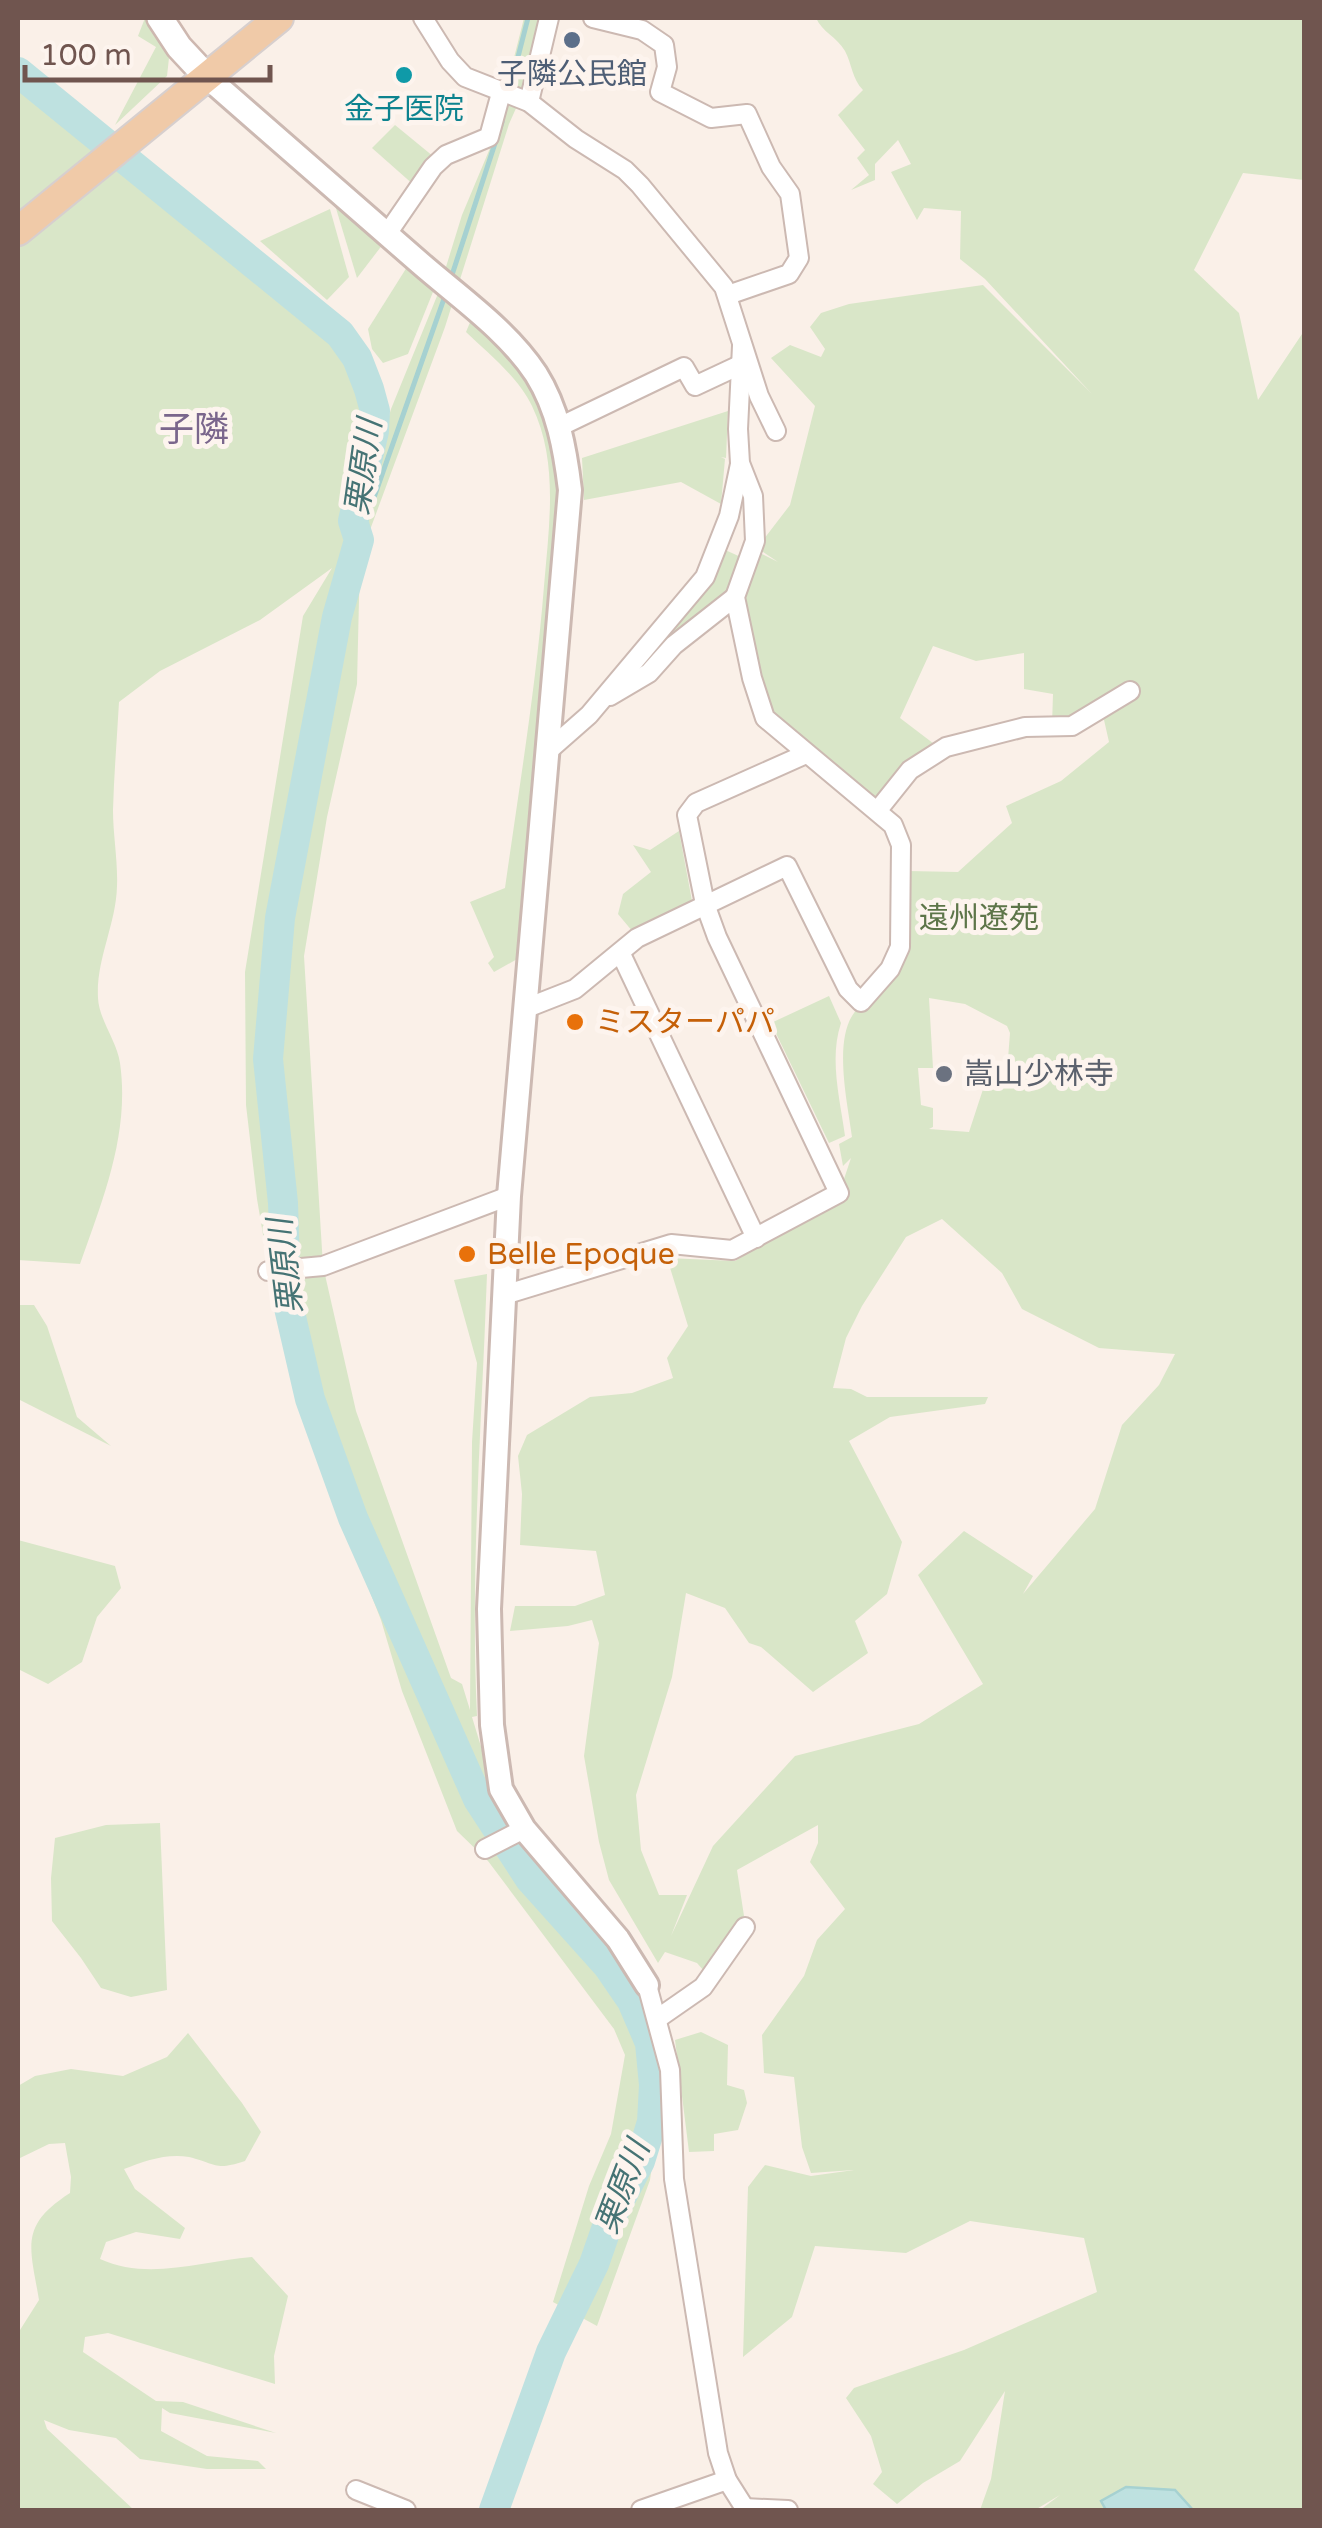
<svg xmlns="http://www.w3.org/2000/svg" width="1322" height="2528" font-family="'Varela Round','Noto Sans JP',sans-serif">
<rect width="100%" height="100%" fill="#faf0e8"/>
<g fill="#d9e6c8" fill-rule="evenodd">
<path d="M 145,18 L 169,58 L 167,76 L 115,125 L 156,47 L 138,36 Z"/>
<path d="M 524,18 L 543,18 L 525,88 L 509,124 L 445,327 L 360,557 L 357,684 L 327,817 L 304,956 L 323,1266 L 356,1411 L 451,1678 L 462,1684 L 470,1710 L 472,1442 L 477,1363 L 454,1280 L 487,1274 C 482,1421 470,1568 477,1716 L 472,1717 L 499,1806 L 542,1871 L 620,1962 L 649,2011 L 664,2081 L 650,2180 L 597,2326 L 553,2302 L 589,2186 L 611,2134 L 625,2055 L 614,2029 L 488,1861 L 457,1831 L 402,1691 L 381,1620 L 320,1464 L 291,1375 L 277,1317 L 257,1199 L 246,1105 L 245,972 L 303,616 L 332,568 L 260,620 L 160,671 L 119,702 C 117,738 114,774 113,810 C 113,835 118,861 117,886 C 116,925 96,959 98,998 C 99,1020 117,1041 120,1063 C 130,1133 103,1199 80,1264 L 18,1260 L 18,78 L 86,139 L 149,182 L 238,268 L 288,301 L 355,363 L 369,412 L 345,531 L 359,487 L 380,448 L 391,409 L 437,296 L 462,215 L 493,141 Z"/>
<path d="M 816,18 L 1304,18 L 1304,180 L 1243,173 L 1194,270 L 1239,313 L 1258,400 L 1304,331 L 1304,2510 L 1040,2510 L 1060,2495 L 1035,2510 L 980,2510 L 991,2479 L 1005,2391 L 960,2461 L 923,2483 L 897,2504 L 873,2484 L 882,2472 L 871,2436 L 846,2398 L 854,2388 L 964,2350 L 1097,2292 L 1084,2238 L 970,2221 L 906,2253 L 815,2246 L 792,2317 L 743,2357 L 748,2187 L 765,2165 L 811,2176 L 854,2170 L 811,2173 L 802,2147 L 794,2077 L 764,2073 L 762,2035 L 804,1976 L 817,1940 L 845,1909 L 810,1862 L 818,1843 L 818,1825 L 737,1870 L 744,1916 L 704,1971 L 697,1963 L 665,1952 L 658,1963 L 609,1880 L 599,1842 L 584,1756 L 599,1643 L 592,1620 L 568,1626 L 510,1631 L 515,1606 L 575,1606 L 605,1595 L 596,1551 L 520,1545 L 522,1494 L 518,1456 L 527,1435 L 590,1397 L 632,1393 L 673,1378 L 667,1358 L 688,1326 L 667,1258 L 735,1261 L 849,1192 L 844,1179 L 851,1158 L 843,1166 L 839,1144 L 852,1137 C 848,1105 833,1041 854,1013 C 868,994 892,974 899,949 C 905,925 905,897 908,871 L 958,872 L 1012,823 L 1006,806 L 1061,781 L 1109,742 L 1102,711 L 1052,725 L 1053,694 L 1024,689 L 1024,653 L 976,661 L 933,646 L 900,718 L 942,750 L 882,804 L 768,720 L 735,597 L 752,549 L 778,562 L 757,548 L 790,505 L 815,406 L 771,358 L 790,345 L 821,357 L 825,349 L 810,327 L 821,313 L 849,304 L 983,285 L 1092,394 L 985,279 L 960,259 L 961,211 L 924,208 L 917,220 L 891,172 L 911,164 L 898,140 L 875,164 L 875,180 L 851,190 L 869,175 L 857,158 L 865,150 L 838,115 L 863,90 C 852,79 852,64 845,51 C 837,37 822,32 816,18 ZM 929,998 L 965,1004 L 1007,1026 L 1010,1033 L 1008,1059 L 989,1071 L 969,1132 L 929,1129 L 933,1127 L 933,1108 L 921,1105 L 918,1068 L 933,1068 ZM 942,1219 L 1002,1273 L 1022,1309 L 1099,1348 L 1175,1354 L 1159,1385 L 1122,1425 L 1095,1509 L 1023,1594 L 1033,1576 L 964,1531 L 918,1575 L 983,1684 L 919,1724 L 795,1756 L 713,1846 L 671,1936 L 687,1895 L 659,1895 L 641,1850 L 636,1795 L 672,1677 L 686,1593 L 725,1608 L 749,1643 L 761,1647 L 813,1692 L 868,1653 L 855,1621 L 887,1594 L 902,1542 L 849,1441 L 890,1417 L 985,1404 L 988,1397 L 867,1397 L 851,1389 L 833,1388 L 846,1338 L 862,1306 L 906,1237 Z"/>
<path d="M 395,125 L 434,157 L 415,186 L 372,148 Z"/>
<path d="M 335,205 L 383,244 L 357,278 Z"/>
<path d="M 330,209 L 349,277 L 327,300 L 260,241 Z"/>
<path d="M 407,267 L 435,287 L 408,354 L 383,363 L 372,349 L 368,329 Z"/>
<path d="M 471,320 C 534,382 554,415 559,504 L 519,958 L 494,972 L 488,963 L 494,957 L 470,902 L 505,888 C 519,788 536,687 544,586 C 549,526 559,462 532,406 C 518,377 489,354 466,332 Z"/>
<path d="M 728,411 L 726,458 L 721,457 L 725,459 L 721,504 L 681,482 L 584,500 L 582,458 Z"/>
<path d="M 723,549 L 743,558 L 732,593 L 665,648 L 654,641 Z"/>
<path d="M 679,831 L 692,901 L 633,932 L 618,914 L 623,894 L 651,872 L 633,845 L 650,850 Z"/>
<path d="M 829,996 L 841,1023 C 829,1059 840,1099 845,1136 L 829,1143 L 771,1023 Z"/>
<path d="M 18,1305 L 34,1305 L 47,1326 L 77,1417 L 111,1446 L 18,1399 Z"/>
<path d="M 18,1540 L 115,1566 L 121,1588 L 97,1617 L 82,1662 L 48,1684 L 18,1669 Z"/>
<path d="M 160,1823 L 167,1990 L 131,1997 L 101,1988 L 81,1958 L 52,1921 L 51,1878 L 55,1838 L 106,1825 Z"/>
<path d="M 701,2032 L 728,2045 L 727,2085 L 744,2090 L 747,2103 L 738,2130 L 714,2134 L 714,2151 L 689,2152 L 675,2040 Z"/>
<path d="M 188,2033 L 242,2103 L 261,2132 L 245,2161 C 215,2171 217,2164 189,2157 C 167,2153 144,2161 124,2169 L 135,2189 L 185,2228 L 180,2239 L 136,2232 L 106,2242 L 100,2259 C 148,2281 202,2261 252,2257 L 288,2296 L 274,2356 L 275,2384 L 108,2333 L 85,2337 L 83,2352 L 156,2401 L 183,2402 L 276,2433 L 170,2413 L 162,2408 L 161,2431 L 207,2456 L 258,2461 L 266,2469 L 207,2469 L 140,2459 L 116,2438 L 69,2430 L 44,2420 L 47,2429 L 134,2510 L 18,2510 L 18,2344 L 20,2330 L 39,2300 C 30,2246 19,2226 70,2193 L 71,2177 L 65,2143 L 49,2144 L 18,2159 L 18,2086 L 35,2076 L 71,2069 L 123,2076 L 167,2057 Z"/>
</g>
<path fill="#bee1e0" stroke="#a6d1d1" stroke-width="2.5" d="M 1126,2487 L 1175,2490 L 1193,2510 L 1106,2510 L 1101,2501 Z"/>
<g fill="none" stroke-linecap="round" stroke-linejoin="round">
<g stroke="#a6d1d1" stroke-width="5">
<path d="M 509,92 L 528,18"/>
<path d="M 451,278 L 502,122"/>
<path d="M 359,540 L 446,293"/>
</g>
<path stroke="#bee1e0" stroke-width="30" d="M 18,72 L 340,334 L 357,358 L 369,389 L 375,411 L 374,431 L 353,521 L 359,540 L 337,617 L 280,918 L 268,1059 L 283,1203 L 286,1295 L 310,1399 L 353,1518 L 478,1799 L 530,1879 L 608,1966 L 632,2001 L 650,2043 L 654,2085 L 652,2122 L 640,2161 L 609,2221 L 594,2264 L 551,2352 L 494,2510"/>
<g stroke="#ccb9b2" stroke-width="22">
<g id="minor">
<path d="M 423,18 L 450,61 L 465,77 L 529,102 L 576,139 L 625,170 L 640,185 L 724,287 L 759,396 L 776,431"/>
<path d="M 593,18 L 642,30 L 664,45 L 667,67 L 660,92 L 711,118 L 747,114 L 771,167 L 790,194 L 799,258 L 789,274 L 728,295"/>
<path d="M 529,102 L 549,18"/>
<path d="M 387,234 L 433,167 L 446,155 L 489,137 L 501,93"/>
<path d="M 559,427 L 684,367 L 695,386 L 742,364"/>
<path d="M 610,696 L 649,673 L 674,645 L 735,597"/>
<path d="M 548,751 L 589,715 L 705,577 L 729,516 L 740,464"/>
<path d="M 878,810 L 910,770 L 946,747 L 1025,727 L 1072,726 L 1130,691"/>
<path d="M 621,954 L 756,1238"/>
<path d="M 524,1009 L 575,989 L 637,938 L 787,866 L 848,989 L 861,1002 L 890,969 L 900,947 L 901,845 L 893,825 L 765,718 L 752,678 L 735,597 L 755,541 L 753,496 L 740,463 L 738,429 L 742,346"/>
<path d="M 268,1271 L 323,1266 L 509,1196"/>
<path d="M 504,1295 L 671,1244 L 732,1250 L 839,1193 L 717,937 L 705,904 L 687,815 L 696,803 L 806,754"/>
<path d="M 485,1849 L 524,1829"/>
<path d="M 647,1985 L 670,2070 L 674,2179 L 718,2453 L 727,2480 L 746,2510"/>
<path d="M 657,2019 L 703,1987 L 745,1927"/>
<path d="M 356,2490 L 406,2510"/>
<path d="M 744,2508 L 788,2510"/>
<path d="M 641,2510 L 727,2480"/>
</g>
</g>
<g stroke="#ccb9b2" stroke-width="28">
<path id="tertiary" d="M 207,77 C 278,139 349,201 420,263 C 459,297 507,330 536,374 C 558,409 565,449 570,490 L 509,1196 L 489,1609 L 492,1725 L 501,1789 L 524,1829 L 618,1939 L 647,1985"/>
</g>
<g stroke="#ceb8b0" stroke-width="30">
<path id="secondary" d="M 160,18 L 179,47 L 207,77"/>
</g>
<g stroke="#d7cfce" stroke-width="32">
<path id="primary" d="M 18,231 L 279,18"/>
</g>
<use href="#minor" stroke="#fff" stroke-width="18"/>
<use href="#tertiary" stroke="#fff" stroke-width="22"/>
<use href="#secondary" stroke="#fff" stroke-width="25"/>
<use href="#primary" stroke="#f0caa8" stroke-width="28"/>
</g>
<circle fill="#5c6f8a" stroke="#fdf4ee" stroke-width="4" cx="572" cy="40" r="10"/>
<circle fill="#0f9aa8" stroke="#fdf4ee" stroke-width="4" cx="404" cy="75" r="10"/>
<g fill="#e8710a" stroke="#fdf4ee" stroke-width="4">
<circle cx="575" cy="1022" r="10"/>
<circle cx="467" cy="1254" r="10"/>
</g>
<circle fill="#6b7280" stroke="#fdf4ee" stroke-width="4" cx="944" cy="1074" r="10"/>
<g text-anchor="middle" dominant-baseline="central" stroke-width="10" stroke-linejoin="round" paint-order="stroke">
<g font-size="30" fill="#4e5e75" stroke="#fdf4ee">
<text x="572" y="74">子隣公民館</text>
</g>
<g font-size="30" fill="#0d838f" stroke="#fdf4ee">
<text x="404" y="109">金子医院</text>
</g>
<g font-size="30" fill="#5d7549" stroke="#fdf4ee">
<text x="979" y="918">遠州遼苑</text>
</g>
<g font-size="30" fill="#c56008" stroke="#fdf4ee" text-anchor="start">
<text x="595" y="1022">ミスターパパ</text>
<text x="487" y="1254">Belle Epoque</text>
</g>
<g font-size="30" fill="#5b616d" stroke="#fdf4ee" text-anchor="start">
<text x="964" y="1074">嵩山少林寺</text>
</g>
<g font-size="32" font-style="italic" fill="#457374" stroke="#fdf4ee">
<text transform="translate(364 467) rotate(-82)">栗原川</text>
<text transform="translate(286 1266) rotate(-97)">栗原川</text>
<text transform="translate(623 2187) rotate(-69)">栗原川</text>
</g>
<g font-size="35" fill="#7a668c" stroke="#fdf4ee">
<text x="194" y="430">子隣</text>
</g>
</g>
<rect width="1322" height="2528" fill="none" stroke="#70554f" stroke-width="40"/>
<path d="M25 65v15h245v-15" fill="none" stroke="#70554f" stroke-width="5"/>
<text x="40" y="65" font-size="30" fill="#70554f" stroke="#fdf4ee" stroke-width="8" paint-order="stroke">100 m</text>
</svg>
